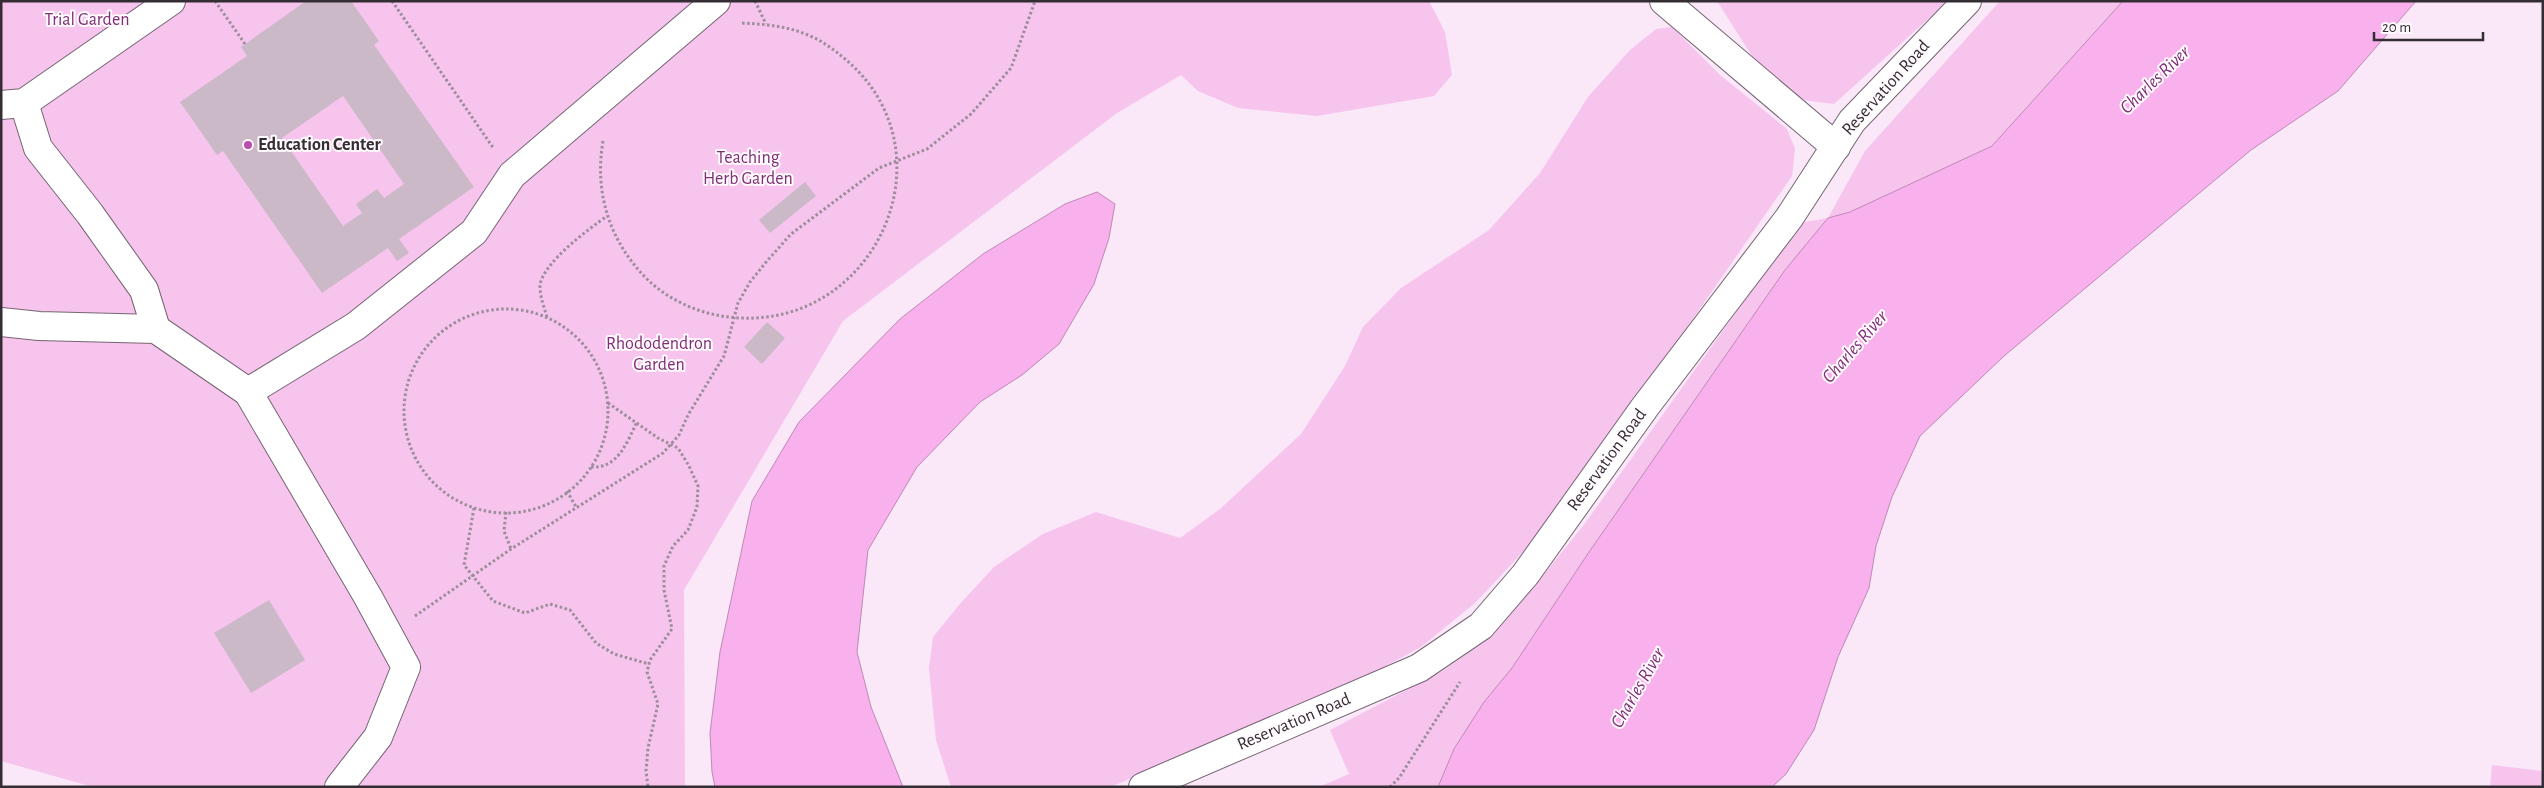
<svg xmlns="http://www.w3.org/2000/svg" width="2544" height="788" font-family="'Alegreya Sans',sans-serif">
<rect width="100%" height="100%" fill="#fae7f7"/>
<g fill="#f7c4ee">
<path d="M 1,1 L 1429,1 L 1445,32 L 1452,75 L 1434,96 L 1317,116 L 1238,108 L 1198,91 L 1181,75 L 1117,113 L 843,321 L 684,590 L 685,787 L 93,787 L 1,761 Z"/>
<path d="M 1717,1 L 1948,1 L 1834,104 L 1795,99 L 1761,70 Z"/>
<path d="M 2000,1 L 2123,1 L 1992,146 L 1850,212 L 1828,218 L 1785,270 L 1587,555 L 1512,668 L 1484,702 L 1454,749 L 1438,787 L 1319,787 L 1349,774 L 1330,730 L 1441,672 L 1484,642 L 1519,605 L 1583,526 L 1800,223 L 1828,218 L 1865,151 Z"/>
<path d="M 1672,27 L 1720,75 L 1787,129 L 1795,149 L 1792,176 L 1554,519 L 1475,603 L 1421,647 L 1360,680 L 1284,715 L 1110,787 L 951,787 L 936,740 L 929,668 L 933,637 L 959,605 L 994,567 L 1043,534 L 1096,512 L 1180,538 L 1220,509 L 1301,434 L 1345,366 L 1363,327 L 1401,288 L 1489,230 L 1540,173 L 1588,97 L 1630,50 L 1656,29 Z"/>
<path d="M 2492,765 L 2543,771 L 2543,787 L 2490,787 Z"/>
</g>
<g fill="#f8b1ed" stroke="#bd89b5">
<path d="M 2123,1 L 2416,1 L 2338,91 L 2251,150 L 2004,356 L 1920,436 L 1892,497 L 1876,546 L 1869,588 L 1838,657 L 1814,730 L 1786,774 L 1772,787 L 1438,787 L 1454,749 L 1484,702 L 1512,668 L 1587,555 L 1785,270 L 1828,218 L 1850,212 L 1992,146 Z"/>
<path d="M 1097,192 L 1115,204 L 1109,238 L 1094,284 L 1059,344 L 1022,375 L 980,402 L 917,467 L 868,550 L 857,652 L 871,707 L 903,787 L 715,787 L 712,772 L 710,733 L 720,652 L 752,501 L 799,422 L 900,319 L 983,254 L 1065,204 Z"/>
</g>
<g fill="#cbb9c8" fill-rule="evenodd">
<path d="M 306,1 L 351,1 L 379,41 L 374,45 L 474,187 L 399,239 L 409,253 L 397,261 L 388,248 L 322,293 L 223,151 L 217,155 L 180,102 L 247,56 L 241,47 ZM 343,96 L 404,184 L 384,198 L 377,189 L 356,204 L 362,213 L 343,226 L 282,138 Z"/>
<path d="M 805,182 L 816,196 L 770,233 L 759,220 Z"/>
<path d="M 767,322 L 785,338 L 762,364 L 744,347 Z"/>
<path d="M 269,600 L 305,660 L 251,693 L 214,633 Z"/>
</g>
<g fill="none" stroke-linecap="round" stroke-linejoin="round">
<g stroke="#756572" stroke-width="30">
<g id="minor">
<path d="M 1664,1 L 1836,147"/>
<path d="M 24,103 L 38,148 L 90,214 L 144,290 L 156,329"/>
<path d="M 1,105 L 24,103 L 171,1"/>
<path d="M 1,322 L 39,326 L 156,329 L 248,392 L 368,597 L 406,667 L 378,737 L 339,787"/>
<path d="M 248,392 L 356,326 L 474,232 L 512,175 L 716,1"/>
<path d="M 1143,787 L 1419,668 L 1481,626 L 1525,575 L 1645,407 L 1789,218 L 1852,121 L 1967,1"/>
</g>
</g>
<g stroke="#9b8e99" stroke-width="3" stroke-dasharray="2.5 2.5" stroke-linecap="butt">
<path d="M 215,1 L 245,44"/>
<path d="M 392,1 L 494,149"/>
<path d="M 755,1 L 766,24"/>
<path d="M 603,141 C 594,194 610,243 649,281 C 674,304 708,317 741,318 C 873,324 950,161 854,67 C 840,54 825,42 808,35 C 787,26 764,24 741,23"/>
<circle cx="506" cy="411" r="102"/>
<path d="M 547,317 C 544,307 540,297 540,286 C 542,263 589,229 607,216"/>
<path d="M 608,403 L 658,438 L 678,448 L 689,466 L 698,486 L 697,507 L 688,530 L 673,546 L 664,566 L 664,590 L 672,629 L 650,660 L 647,672 L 658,704 L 648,748 L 646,771 L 648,787"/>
<path d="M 591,467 C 618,469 627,442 637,422"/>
<path d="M 567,491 L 576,507"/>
<path d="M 474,508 L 464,565 L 493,601 L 525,613 L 550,604 L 570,610 L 596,643 L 614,654 L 649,664"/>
<path d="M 506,512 L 504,531 L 511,549"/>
<path d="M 415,616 L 511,549 L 663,453 L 679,435 L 688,415 L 724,356 L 738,303 L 750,282 L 767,261 L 791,234 L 879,168 L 927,149 L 971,114 L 1011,68 L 1035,1"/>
<path d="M 1390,787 L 1399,778 L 1460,682"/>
</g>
<use href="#minor" stroke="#fff" stroke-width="28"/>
</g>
<circle fill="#ba4eae" stroke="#fefafd" stroke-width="2" cx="248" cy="145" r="5"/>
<g text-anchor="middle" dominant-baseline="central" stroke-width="4" stroke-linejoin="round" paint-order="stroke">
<g font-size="18" fill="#7f2e76" stroke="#fefafd">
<text x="87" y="20">Trial Garden</text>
<text x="748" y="158">Teaching<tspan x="748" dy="21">Herb Garden</tspan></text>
<text x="659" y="344">Rhododendron<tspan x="659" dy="21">Garden</tspan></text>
</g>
<g font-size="18" fill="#342d33" stroke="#fefafd">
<text transform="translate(1886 88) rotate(-48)">Reservation Road</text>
<text transform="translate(1607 460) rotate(-54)">Reservation Road</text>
<text transform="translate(1294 722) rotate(-23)">Reservation Road</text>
</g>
<g font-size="18" font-weight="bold" fill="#342d33" stroke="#fefafd" text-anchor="start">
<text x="258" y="145">Education Center</text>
</g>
<g font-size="19" font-style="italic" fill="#803078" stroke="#fefafd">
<text transform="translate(2155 80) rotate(-44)">Charles River</text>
<text transform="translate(1855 347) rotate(-49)">Charles River</text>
<text transform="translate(1638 688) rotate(-60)">Charles River</text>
</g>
</g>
<rect width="2544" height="788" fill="none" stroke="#342d33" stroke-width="5"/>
<path d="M2374 32v8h109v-8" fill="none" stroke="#342d33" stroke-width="2.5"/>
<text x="2382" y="32" font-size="15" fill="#342d33" stroke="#fefafd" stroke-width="4" paint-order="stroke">20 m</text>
</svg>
